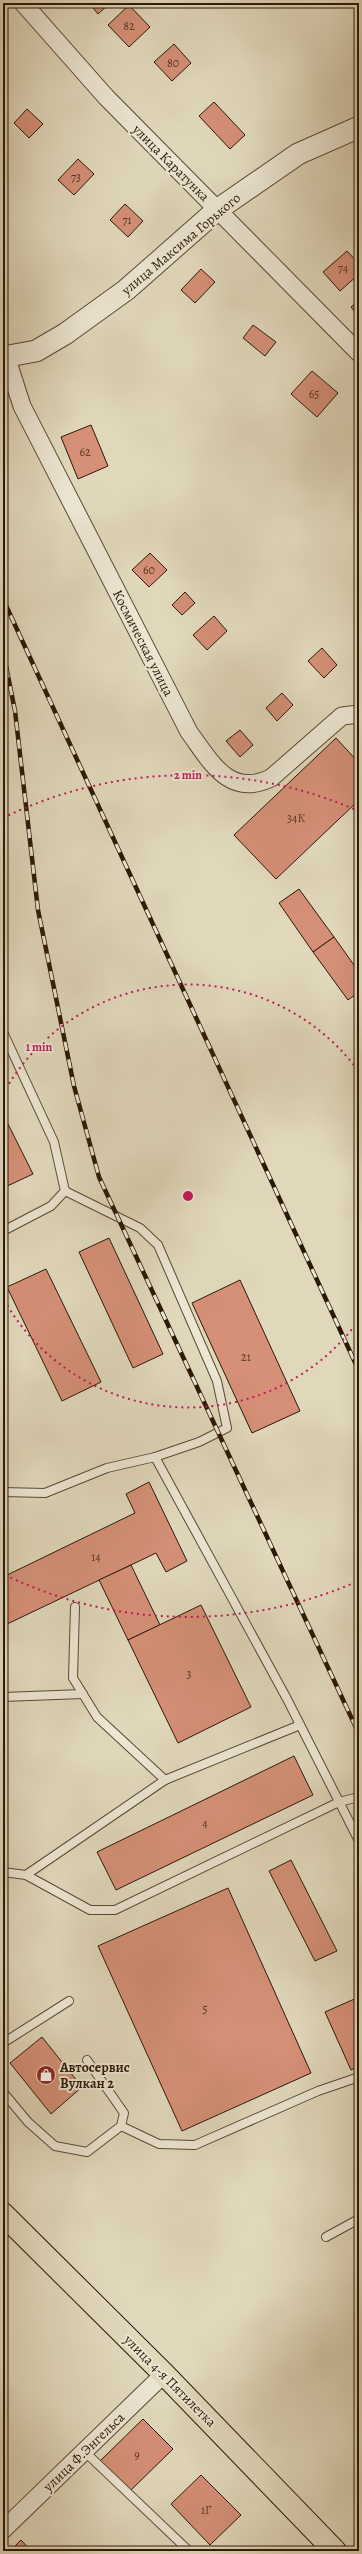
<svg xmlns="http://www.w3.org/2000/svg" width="362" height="2554" font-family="Alegreya,serif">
<rect width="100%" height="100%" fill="#e1d8bc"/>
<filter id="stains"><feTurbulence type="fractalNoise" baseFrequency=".005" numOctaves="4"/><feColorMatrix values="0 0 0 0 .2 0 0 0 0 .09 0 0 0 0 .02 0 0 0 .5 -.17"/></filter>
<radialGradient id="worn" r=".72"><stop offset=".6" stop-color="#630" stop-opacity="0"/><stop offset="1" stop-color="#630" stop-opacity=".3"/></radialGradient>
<g fill="#d59077" stroke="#2b1806">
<path d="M 89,3 L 110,3 L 98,14 Z"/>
<path d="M 129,5 L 150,27 L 129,47 L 108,25 Z"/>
<path d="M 174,44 L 191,63 L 172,81 L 154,62 Z"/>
<path d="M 214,102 L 245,135 L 230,149 L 199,116 Z"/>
<path d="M 27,109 L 43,124 L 29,138 L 14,123 Z"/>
<path d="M 78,159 L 94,174 L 74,195 L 58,180 Z"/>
<path d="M 125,204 L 143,221 L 128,237 L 110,220 Z"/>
<path d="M 347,251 L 359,264 L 359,274 L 340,291 L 323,272 Z"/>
<path d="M 201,269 L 215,282 L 195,303 L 181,290 Z"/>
<path d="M 359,301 L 359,317 L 351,307 Z"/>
<path d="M 253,325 L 276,342 L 265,356 L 243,338 Z"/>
<path d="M 312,371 L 338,393 L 317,417 L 291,394 Z"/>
<path d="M 91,425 L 108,466 L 78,479 L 61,437 Z"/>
<path d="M 150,553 L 167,570 L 149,587 L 132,570 Z"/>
<path d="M 185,592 L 195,603 L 182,615 L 172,605 Z"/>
<path d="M 214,616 L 227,631 L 207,650 L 193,635 Z"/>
<path d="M 322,648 L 337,665 L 324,678 L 308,661 Z"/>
<path d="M 282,693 L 293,705 L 277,721 L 266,708 Z"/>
<path d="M 240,730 L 253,745 L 240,757 L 226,741 Z"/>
<path d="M 336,738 L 359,763 L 359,800 L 276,879 L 234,835 Z"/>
<path d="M 299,889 L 334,937 L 313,952 L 279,903 Z"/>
<path d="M 334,937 L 359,972 L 359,992 L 348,1000 L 313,952 Z"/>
<path d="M 3,1114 L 33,1174 L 3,1188 Z"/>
<path d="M 109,1238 L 163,1354 L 133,1368 L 79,1252 Z"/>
<path d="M 46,1269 L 101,1382 L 62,1401 L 7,1287 Z"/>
<path d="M 240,1280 L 300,1411 L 252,1433 L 192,1303 Z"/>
<path d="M 149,1482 L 187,1561 L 166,1572 L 156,1553 L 3,1626 L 3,1577 L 135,1513 L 126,1494 Z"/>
<path d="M 131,1565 L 160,1625 L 128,1640 L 99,1580 Z"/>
<path d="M 201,1605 L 251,1707 L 178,1743 L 128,1640 Z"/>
<path d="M 294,1756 L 313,1795 L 116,1890 L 97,1852 Z"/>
<path d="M 291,1860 L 337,1951 L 315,1961 L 269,1871 Z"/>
<path d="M 228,1888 L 311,2073 L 182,2131 L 98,1946 Z"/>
<path d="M 359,1997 L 359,2066 L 351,2070 L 325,2012 Z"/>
<path d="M 42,2037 L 82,2087 L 51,2114 L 10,2063 Z"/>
<path d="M 143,2419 L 173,2449 L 130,2491 L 100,2461 Z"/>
<path d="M 201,2475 L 241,2515 L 210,2545 L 171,2504 Z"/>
<path d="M 21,2540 L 31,2551 L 10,2551 Z"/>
</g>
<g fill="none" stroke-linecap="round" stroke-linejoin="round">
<g stroke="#584834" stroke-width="10">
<g id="service">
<path d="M 3,1032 L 54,1142 L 65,1191 L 51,1206 L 3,1231"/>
<path d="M 155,1457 L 287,1699 L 359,1841"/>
<path d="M 3,1492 L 45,1493 L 107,1468 L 155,1457 L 199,1442 L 227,1428 L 217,1381 L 158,1245 L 140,1228 L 65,1191"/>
<path d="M 75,1607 L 73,1678 L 97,1717 L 165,1780"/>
<path d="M 3,1697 L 83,1694"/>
<path d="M 3,1872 L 26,1875 L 90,1910 L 115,1910 L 339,1802 L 359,1797"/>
<path d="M 26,1875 L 165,1780 L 300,1725"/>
<path d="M 3,2043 L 69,2001"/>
<path d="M 3,2092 L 28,2122 L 55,2146 L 87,2152 L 121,2126 L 124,2113 L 87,2060"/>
<path d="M 121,2126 L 159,2144 L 195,2145 L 318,2091 L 359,2077"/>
<path d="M 326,2237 L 359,2219"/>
<path d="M 84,2451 L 189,2551"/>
<path d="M 356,2551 L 359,2546"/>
</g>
</g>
<g stroke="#584834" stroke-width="19">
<g id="minor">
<path d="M 23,3 L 106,97 L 359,353"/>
<path d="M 6,356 L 22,406 L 189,732 C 211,762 229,798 271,778 L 342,716 L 359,714"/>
<path d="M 3,2530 L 164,2374"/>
</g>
</g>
<g stroke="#584834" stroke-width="23">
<path id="tertiary" d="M 3,357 L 36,351 L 65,334 L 126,290 L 217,210 L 298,154 L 359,127"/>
</g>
<g stroke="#2b1806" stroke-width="24">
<path id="primary" d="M 3,2214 L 164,2374 L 335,2551"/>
</g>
<use href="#service" stroke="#ece6d3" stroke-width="8"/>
<use href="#minor" stroke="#ece6d3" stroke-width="17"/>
<use href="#tertiary" stroke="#ece6d3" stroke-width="21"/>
<use href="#primary" stroke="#e1d8bc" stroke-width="22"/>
<g stroke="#2b1806" stroke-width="4.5">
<g id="rail">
<path d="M 3,599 L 359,1371"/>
<path d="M 3,651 L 15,711 L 38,910 L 74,1086 L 99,1177 L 359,1734"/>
</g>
</g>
<use href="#rail" stroke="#ece6d3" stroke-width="3" stroke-dasharray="9" stroke-linecap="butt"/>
</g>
<g fill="none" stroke="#c2185b" stroke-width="2" stroke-dasharray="2 4">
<path d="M359 1320A211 211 0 0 1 3 1298M3 1094A211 211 0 0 1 359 1072"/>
<path d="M356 1582A421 421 0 0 1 3 1574M3 818A421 421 0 0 1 356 810"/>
</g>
<defs>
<g id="shop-disc" transform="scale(1)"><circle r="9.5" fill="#8f2418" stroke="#ece6d3"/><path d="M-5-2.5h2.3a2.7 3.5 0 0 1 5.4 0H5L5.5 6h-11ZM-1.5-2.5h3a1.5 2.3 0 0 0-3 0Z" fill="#fff"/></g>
</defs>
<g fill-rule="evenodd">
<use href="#shop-disc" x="46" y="2075"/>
</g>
<g text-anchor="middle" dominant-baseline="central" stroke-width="4" stroke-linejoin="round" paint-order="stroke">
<g font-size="12" fill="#563622">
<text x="129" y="26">82</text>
<text x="173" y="63">80</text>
<text x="76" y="177">73</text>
<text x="127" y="220">71</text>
<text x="343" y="268">74</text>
<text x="314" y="394">65</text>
<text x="85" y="452">62</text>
<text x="149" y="570">60</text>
<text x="296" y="818">34К</text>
<text x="246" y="1357">21</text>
<text x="96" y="1557">14</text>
<text x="189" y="1674">3</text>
<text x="205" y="1823">4</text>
<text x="205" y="2009">5</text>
<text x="137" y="2455">9</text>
<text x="206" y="2510">1Г</text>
</g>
<g font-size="14" fill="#2b1806" stroke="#ece6d3">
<text transform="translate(171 163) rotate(45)">улица Каратунка</text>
<text transform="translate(181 244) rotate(-40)">улица Максима Горького</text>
<text transform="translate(143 643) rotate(63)">Космическая улица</text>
<text transform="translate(170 2381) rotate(45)">улица 4-я Пятилетка</text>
<text transform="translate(84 2452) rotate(-44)">улица Ф.Энгельса</text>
</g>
<g font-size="14" font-weight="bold" fill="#2b1806" stroke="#ece6d3" text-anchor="start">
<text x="60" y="2067">Автосервис<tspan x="60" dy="16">Вулкан 2</tspan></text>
</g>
</g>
<circle cx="188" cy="1196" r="6" fill="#c2185b" stroke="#ece6d3" stroke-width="2"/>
<g font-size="12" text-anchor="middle" font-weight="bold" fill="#c2185b" stroke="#ece6d3" stroke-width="4" stroke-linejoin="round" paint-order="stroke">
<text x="188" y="779">2 min</text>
<text x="39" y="1051">1 min</text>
</g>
<rect width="362" height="2554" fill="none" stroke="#e1d8bc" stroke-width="16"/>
<rect x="4" y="4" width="354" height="2546" fill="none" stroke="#2b1806" stroke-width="2"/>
<rect x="8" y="8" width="346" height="2538" fill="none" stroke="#2b1806"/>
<rect width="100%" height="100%" filter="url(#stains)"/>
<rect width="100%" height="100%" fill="url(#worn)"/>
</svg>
